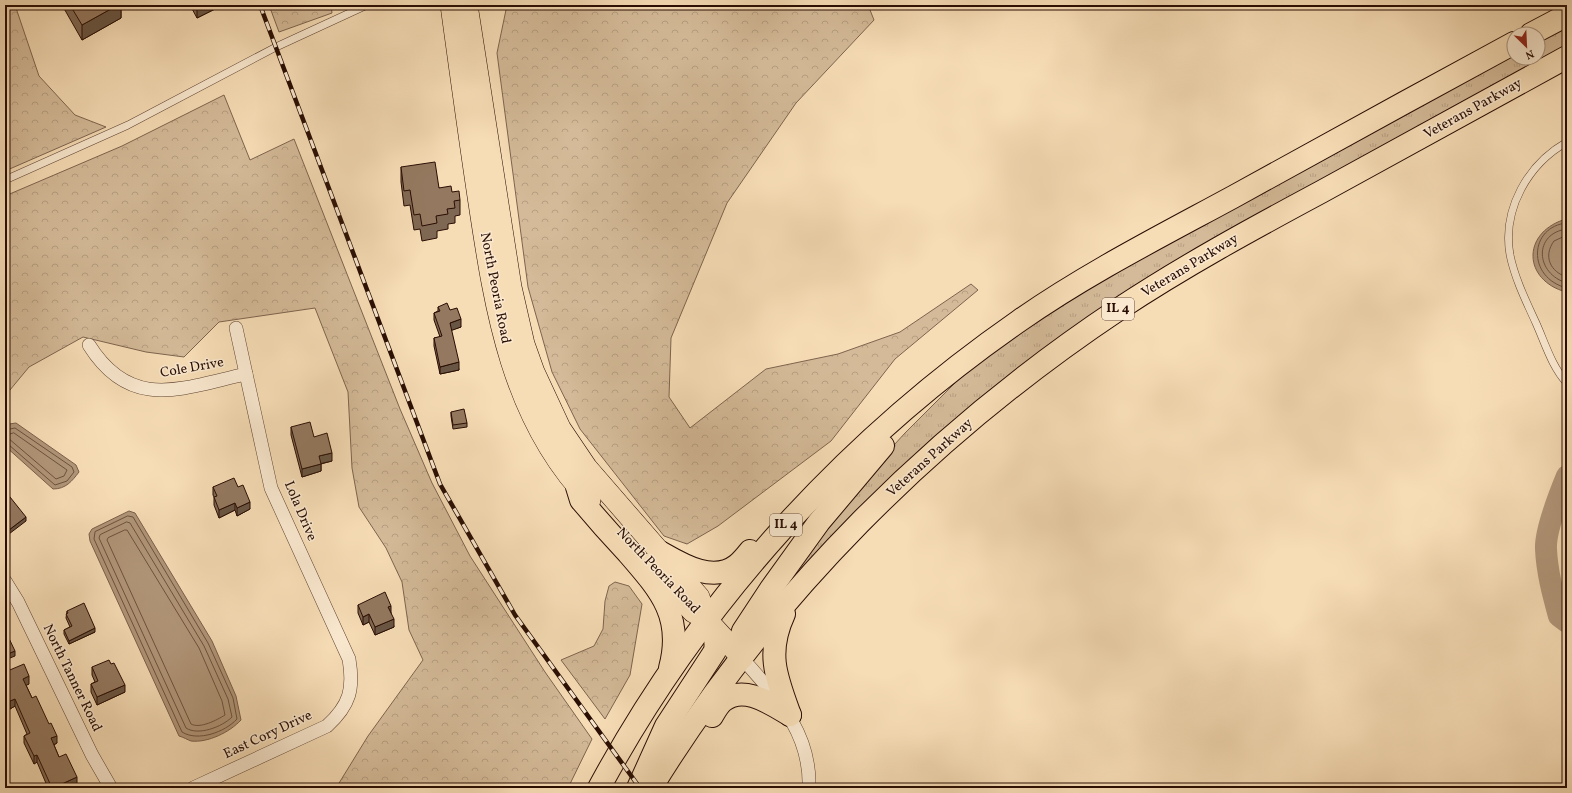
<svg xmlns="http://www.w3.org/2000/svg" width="1572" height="793" font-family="Vollkorn,serif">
<defs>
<pattern id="grass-tufts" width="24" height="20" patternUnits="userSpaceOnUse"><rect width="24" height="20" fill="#d4ba98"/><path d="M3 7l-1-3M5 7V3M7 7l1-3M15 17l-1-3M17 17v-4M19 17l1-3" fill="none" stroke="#b69f81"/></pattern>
<pattern id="forest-crowns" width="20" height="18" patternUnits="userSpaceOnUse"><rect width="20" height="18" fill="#d4ba98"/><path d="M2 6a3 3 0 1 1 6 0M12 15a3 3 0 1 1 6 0" fill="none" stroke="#b69f81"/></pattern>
</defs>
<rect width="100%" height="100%" fill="#f7ddb6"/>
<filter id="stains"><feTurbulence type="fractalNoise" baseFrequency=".005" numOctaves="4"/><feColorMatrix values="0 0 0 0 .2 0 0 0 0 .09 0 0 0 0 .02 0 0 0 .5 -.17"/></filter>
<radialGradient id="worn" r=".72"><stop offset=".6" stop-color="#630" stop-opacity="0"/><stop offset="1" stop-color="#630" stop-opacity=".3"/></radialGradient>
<path fill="url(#grass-tufts)" stroke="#7e644e" d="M 1567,25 L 1567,46 L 1413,130 L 1109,304 L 1064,334 L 982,397 L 921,450 L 782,592 L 809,547 L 862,480 L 905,433 L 965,373 L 1005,343 L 1096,283 L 1514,55 L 1514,58 L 1538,58 L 1538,42 Z"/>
<g fill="url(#forest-crowns)" stroke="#7e644e">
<path d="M 5,5 L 15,5 L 39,76 L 75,115 L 106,127 L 5,171 Z"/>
<path d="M 269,5 L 331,5 L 332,13 L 279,32 Z"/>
<path d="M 507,5 L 868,5 L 874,20 L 796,103 L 727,203 L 671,338 L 669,397 L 690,428 L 766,369 L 838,354 L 900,332 L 971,284 L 978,290 L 895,359 L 831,441 L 718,526 L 687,544 L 664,536 L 580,429 L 552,372 L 528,287 L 497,53 Z"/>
<path d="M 224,95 L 250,160 L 294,139 L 400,409 L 432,483 L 470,556 L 545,672 L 592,739 L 568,788 L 336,788 L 368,736 L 423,660 L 409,630 L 402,582 L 386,548 L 359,507 L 352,468 L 348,392 L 315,308 L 219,322 L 184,357 L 146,352 L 83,337 L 29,367 L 5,396 L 5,196 L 122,146 Z"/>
<path d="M 615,582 L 629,586 L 642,604 L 630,675 L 605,719 L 561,660 L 594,646 L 603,629 L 605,601 L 609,586 Z"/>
</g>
<g fill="#b19679" stroke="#7b5f4a">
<path d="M 1563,220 L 1567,220 L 1566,292 C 1523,280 1522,234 1563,220 Z"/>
<path d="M 16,423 L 76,465 L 79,472 C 72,481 66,489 53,489 L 5,446 L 5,427 L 9,424 Z"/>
<path d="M 129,511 L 135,513 L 212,641 L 236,696 L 241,720 C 230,732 208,743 191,741 C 188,740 183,737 179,736 L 90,541 L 89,534 L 92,529 Z"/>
</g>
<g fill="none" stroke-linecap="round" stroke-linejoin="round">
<g stroke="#6d523e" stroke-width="1">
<path d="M 1567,223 C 1529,226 1526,278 1567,288"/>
<path d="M 1567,229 C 1533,233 1535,274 1567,283"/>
<path d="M 1567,235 L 1554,241 C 1543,256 1550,272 1567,277"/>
<path d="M 5,430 L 15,428 L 72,467 L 74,472 L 67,481 L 55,485 L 9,445 L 5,444"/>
<path d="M 14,433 L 67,470 L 64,476 L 56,479 L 8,438 L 8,435 Z"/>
<path d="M 128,516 L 133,517 L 208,643 L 233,698 L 237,719 C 225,732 198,742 182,732 L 94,539 L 95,532 Z"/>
<path d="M 127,522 L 130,523 L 204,646 L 228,699 L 232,717 C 222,727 198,736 186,728 L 99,538 L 100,535 Z"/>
<path d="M 125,530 L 127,530 L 199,648 L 222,701 L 225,715 C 217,720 200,729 191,724 L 107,540 L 108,538 Z"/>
</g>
<path stroke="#b19679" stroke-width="22" d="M 1567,476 C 1560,493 1545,531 1546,549 C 1547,572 1553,594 1559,616 L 1567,622"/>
<g stroke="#5c4130" stroke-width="8">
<g id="lane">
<path d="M 1567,142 C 1528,164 1502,209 1510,255 C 1515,279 1526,301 1536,323 C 1545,343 1552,367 1567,383"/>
<path d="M 5,180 L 128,125 L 276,47 L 367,5"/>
</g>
</g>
<g stroke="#5c4130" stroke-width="14">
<g id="street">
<path d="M 89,345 C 131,412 182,388 246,374"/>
<path d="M 5,581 L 18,602 L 92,755 L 111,788"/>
<path d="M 742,658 C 777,698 811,732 809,788"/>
<path d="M 193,788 L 327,726 C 350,705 354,689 349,659 L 271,488 L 236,328"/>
</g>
</g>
<g stroke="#290d03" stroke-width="22">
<g id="primary">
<path d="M 451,5 C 460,71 469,137 479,203 C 495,309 512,420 590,500"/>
<path d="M 467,5 L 511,287 L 524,344 L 534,372 L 560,428 L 587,468 L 699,597 L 707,620"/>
<path d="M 649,564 L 693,612 L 707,620 L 742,658"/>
</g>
</g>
<g stroke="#290d03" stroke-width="24">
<g id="highway">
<path d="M 1531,34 L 1567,15"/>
<path d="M 577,487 L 581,500 C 596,518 612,536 628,553 C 660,590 684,616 670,668"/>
<path d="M 660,552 C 681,564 713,584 737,565 C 742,561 746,556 750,551"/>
<path d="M 784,614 C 766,653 776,677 790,715"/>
<path d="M 742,658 L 740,642 L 743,631 L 770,590 L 819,522 L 883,446"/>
<path d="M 712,716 C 715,711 719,704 723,701 C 744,684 771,704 790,715"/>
<path d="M 599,788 C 699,602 846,441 1019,321 C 1086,274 1161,236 1233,197 C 1327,145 1420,94 1514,43"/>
<path d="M 638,788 L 666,726 L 715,651 C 717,639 713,631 707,620"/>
<path d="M 651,788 C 768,597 933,433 1119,309 C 1184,266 1252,229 1321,192 C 1403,147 1485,102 1567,57"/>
</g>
</g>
<use href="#lane" stroke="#fae9d0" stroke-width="7"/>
<use href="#street" stroke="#fae9d0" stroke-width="13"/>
<use href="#primary" stroke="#f7ddb6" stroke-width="21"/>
<use href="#highway" stroke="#f7ddb6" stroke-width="22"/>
<g stroke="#290d03" stroke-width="4.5">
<path id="rail" d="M 260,5 L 440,484 L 515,615 L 640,788"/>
</g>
<use href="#rail" stroke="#fae9d0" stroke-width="3" stroke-dasharray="9" stroke-linecap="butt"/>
</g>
<g fill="#7f6853" stroke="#290d03">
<path d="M 62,5 L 121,5 L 121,18 L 82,40 Z"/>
<path d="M 190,5 L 217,5 L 217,8 L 197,18 Z"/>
<path d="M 401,167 L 439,188 L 452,192 L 460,200 L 460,215 L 455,216 L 455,223 L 448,224 L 448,229 L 437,231 L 437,238 L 422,241 L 420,229 L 414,230 L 410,205 L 404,206 L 401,182 Z"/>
<path d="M 438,307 L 450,310 L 461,327 L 451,330 L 459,370 L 440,374 L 434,346 L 434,338 L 440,337 L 434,320 L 434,313 L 438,311 Z"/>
<path d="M 451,412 L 467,423 L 467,427 L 453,429 L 451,416 Z"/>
<path d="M 291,427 L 314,437 L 332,461 L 321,464 L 321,471 L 302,477 L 291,435 Z"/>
<path d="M 213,487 L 238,487 L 250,509 L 237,516 L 235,510 L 219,518 L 214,505 L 214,497 L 213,495 Z"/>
<path d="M 358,605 L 391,613 L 394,627 L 375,635 L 369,622 L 363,625 L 358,613 Z"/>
<path d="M 67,611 L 95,632 L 69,644 L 64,634 L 64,630 L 70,627 L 66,618 Z"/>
<path d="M 92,667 L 125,692 L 97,705 L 91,692 L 91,684 L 95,682 L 92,675 Z"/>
<path d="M 5,672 L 29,684 L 26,685 L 32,698 L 57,743 L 54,745 L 59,757 L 77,785 L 70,788 L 48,788 L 37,762 L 34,764 L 24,743 L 24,736 L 27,734 L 15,706 L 10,709 L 8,703 L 6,704 L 5,703 Z"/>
</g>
<g fill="#685543" stroke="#290d03">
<path d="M 118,5 L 121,5 L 121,18 L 82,40 L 82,25 Z"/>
<path d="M 197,5 L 217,5 L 217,8 L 197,18 Z"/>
<path d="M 461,319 L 461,327 L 450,331 L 450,323 Z"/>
<path d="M 459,362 L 459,370 L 440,374 L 440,367 Z"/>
<path d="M 332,453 L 332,461 L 319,464 L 319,456 Z"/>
<path d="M 321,464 L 321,471 L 302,477 L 302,469 Z"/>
<path d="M 250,502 L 250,509 L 237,516 L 237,508 Z"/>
<path d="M 235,503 L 235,510 L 219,518 L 219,510 Z"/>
<path d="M 26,517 L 26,521 L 5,537 L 5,533 Z"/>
<path d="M 391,606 L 391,613 L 388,607 Z"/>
<path d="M 369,614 L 369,622 L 363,625 L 363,617 Z"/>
<path d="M 394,619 L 394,627 L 375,635 L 375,627 Z"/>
<path d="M 95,628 L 95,632 L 69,644 L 69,641 Z"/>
<path d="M 15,651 L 15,656 L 5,660 L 5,655 Z"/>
<path d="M 29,676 L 29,684 L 23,687 L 23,679 Z"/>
<path d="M 125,685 L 125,692 L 97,705 L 97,697 Z"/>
<path d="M 8,695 L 8,703 L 6,704 L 6,696 Z"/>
<path d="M 15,699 L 15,706 L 10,709 L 10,701 Z"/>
<path d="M 57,736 L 57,743 L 51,746 L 51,738 Z"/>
<path d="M 37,755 L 37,762 L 34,764 L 34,756 Z"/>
<path d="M 77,777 L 77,785 L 70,788 L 53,788 Z"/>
</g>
<g fill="#947960" stroke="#290d03">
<path d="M 70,5 L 118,5 L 82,25 Z"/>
<path d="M 435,162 L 439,188 L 451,186 L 452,192 L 459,191 L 460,200 L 454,201 L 455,208 L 447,209 L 448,214 L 436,216 L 437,223 L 422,226 L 420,214 L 414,215 L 410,190 L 404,191 L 401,167 Z"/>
<path d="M 447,303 L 450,310 L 457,308 L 461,319 L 450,323 L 459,362 L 440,367 L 434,338 L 442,336 L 434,313 L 440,311 L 438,307 Z"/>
<path d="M 464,409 L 467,423 L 453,425 L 451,412 Z"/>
<path d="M 310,422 L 314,437 L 327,433 L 332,453 L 319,456 L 321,464 L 302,469 L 291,427 Z"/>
<path d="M 234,478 L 238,487 L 243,485 L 250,502 L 237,508 L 235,503 L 219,510 L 214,497 L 217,496 L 213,487 Z"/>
<path d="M 6,492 L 26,517 L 5,533 L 5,493 Z"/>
<path d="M 385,592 L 391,606 L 388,607 L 394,619 L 375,627 L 369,614 L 363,617 L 358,605 Z"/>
<path d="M 84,603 L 95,628 L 69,641 L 64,630 L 72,626 L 66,614 L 68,613 L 67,611 Z"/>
<path d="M 5,630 L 15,651 L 5,655 Z"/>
<path d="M 109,660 L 111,664 L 114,663 L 125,685 L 97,697 L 91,684 L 98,681 L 92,667 Z"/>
<path d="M 24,664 L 29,676 L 23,679 L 32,698 L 36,696 L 49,724 L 51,723 L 57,736 L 51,738 L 59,757 L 66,754 L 77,777 L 53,788 L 52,788 L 37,755 L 34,756 L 24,736 L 30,733 L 15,699 L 10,701 L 8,695 L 6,696 L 5,695 L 5,672 Z"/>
</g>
<g text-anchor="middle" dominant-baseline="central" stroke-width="3" stroke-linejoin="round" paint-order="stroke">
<g fill="#fae9d0" stroke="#684f40" stroke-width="1">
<rect x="1102" y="298" width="32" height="22" rx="3"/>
<rect x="770" y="514" width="32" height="22" rx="3"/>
</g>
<g font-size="13" font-weight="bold" fill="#290d03">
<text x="1118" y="309">IL 4</text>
<text x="786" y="525">IL 4</text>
</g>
<g font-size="14" fill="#290d03" stroke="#fae9d0">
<text transform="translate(1473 109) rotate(-29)">Veterans Parkway</text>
<text transform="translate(1190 266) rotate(-31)">Veterans Parkway</text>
<text transform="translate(495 288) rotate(79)">North Peoria Road</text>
<text transform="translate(192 368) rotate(-10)">Cole Drive</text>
<text transform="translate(930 458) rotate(-42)">Veterans Parkway</text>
<text transform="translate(300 511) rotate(67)">Lola Drive</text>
<text transform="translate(658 571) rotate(46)">North Peoria Road</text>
<text transform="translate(72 678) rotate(64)">North Tanner Road</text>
<text transform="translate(268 735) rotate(-25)">East Cory Drive</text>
</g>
</g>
<rect width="1572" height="793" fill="none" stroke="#f7ddb6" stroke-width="20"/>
<rect x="6" y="6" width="1560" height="781" fill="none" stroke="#290d03" stroke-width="2"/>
<rect x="10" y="10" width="1552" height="773" fill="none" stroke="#290d03"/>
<g transform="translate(1526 46) rotate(156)"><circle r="19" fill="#fae9d0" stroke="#a6917e"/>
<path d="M0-3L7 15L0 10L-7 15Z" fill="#8f2418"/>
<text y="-6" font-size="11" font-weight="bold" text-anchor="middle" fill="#290d03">N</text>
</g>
<rect width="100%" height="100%" filter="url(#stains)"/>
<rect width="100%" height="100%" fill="url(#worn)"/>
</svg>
